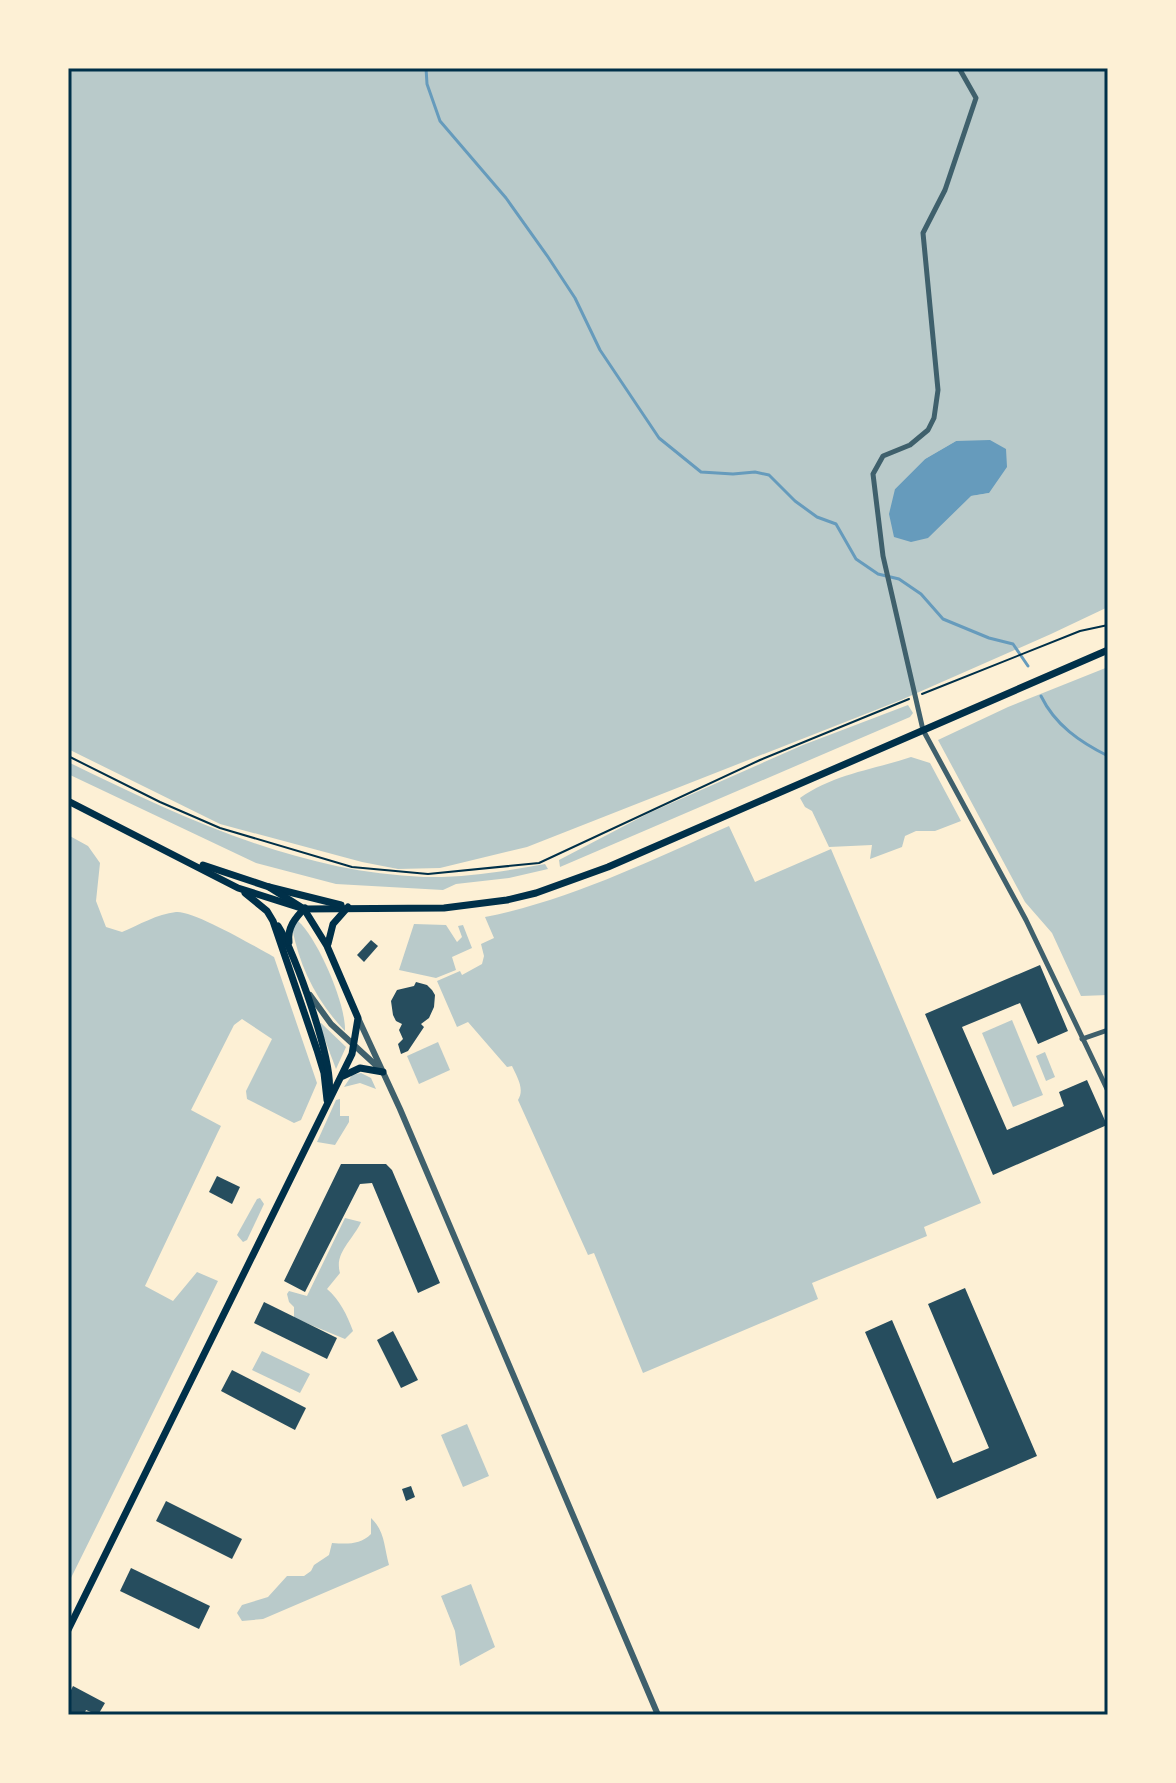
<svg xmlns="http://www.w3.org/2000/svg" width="1176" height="1783" font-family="Commissioner,sans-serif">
<rect width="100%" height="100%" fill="#fdf0d5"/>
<g fill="#b9caca" fill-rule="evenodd">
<path d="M 68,68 L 1108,68 L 1108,607 L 1051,634 L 901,700 L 527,847 L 440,868 L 398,869 L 362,862 L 220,824 L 68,749 ZM 956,441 L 989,493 L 971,496 L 895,489 L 925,459 Z"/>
<path d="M 1108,667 L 1108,995 L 1081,996 L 1052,933 L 1025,902 L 938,740 L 1008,707 Z"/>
<path d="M 908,705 L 913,713 L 910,717 L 560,867 L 559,860 L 649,813 L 803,745 Z"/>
<path d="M 911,757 L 930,763 L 961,821 L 935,831 L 916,831 L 905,836 L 902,847 L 870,859 L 872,845 L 829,847 L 812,811 L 805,807 L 800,798 C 834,774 872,770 911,757 Z"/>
<path d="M 68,762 C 181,817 296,872 424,877 C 465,878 505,871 545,864 L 548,869 L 509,878 L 456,884 L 443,890 L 336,884 L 256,863 L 68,774 Z"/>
<path d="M 729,826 L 755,882 L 831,849 L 981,1203 L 924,1227 L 927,1236 L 812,1283 L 818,1299 L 643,1373 L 594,1253 L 588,1255 L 518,1100 C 525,1089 517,1077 512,1066 L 507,1067 L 468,1022 L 457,1027 L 437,981 L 460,971 L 462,975 L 482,964 L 484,956 L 481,944 L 494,938 L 485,917 C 571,900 649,861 729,826 Z"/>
<path d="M 68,835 L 88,846 L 100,863 L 96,901 L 106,927 L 122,932 C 139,925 157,914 176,912 C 193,910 256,947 274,957 L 317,1083 L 301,1120 L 294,1123 L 247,1099 L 246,1091 L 272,1039 L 242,1019 L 234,1025 L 191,1110 L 221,1126 L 218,1132 L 145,1286 L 173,1301 L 197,1272 L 218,1281 L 68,1584 Z"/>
<path d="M 298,921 C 318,939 346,1004 345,1031 C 317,1002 300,968 292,928 Z"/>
<path d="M 414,924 L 446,925 L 457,942 L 462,937 L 458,926 L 463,925 L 472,948 L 452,957 L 456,970 L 436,978 L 399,970 Z"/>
<path d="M 1012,1020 L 1043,1095 L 1013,1107 L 982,1033 Z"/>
<path d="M 321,1023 L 346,1047 L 336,1069 L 319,1024 Z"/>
<path d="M 438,1042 L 450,1070 L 419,1084 L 407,1056 Z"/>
<path d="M 1045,1052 L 1055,1077 L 1046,1081 L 1036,1056 Z"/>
<path d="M 361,1073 L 371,1078 L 376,1089 L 360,1083 L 344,1087 L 352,1075 Z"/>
<path d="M 340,1099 L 340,1116 L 349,1116 L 349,1122 L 335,1145 L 317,1142 L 336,1100 Z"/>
<path d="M 260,1198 L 264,1204 L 247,1240 L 243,1242 L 237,1235 L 257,1199 Z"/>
<path d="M 345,1218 L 361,1222 C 353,1240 334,1253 340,1273 L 327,1289 C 340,1300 347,1315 353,1331 L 345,1339 L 294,1318 L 294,1307 L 289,1302 L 287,1294 L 289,1291 L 307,1296 Z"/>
<path d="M 262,1351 L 310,1374 L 300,1393 L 252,1370 Z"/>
<path d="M 467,1424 L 489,1476 L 463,1487 L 441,1435 Z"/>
<path d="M 371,1518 C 385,1531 384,1547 389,1565 L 263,1619 L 242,1621 L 237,1613 L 242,1605 L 268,1597 L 287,1576 L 304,1576 L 311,1571 L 314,1565 L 329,1555 L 332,1543 C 347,1544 360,1545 371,1534 Z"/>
<path d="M 471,1584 L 495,1647 L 460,1666 L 455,1631 L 441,1596 Z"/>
</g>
<path fill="#669bbc" d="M 990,440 L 1006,449 L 1007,467 L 989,493 L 971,496 L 928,538 L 911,542 L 894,537 L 889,514 L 895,489 L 925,459 L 956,441 Z"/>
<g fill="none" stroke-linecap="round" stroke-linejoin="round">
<g stroke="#669bbc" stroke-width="3">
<path d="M 426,68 L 427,84 L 440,121 L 506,198 L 548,257 L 575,298 L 600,350 L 659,438 L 701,472 L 733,474 L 755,472 L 769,475 L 795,501 L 817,517 L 836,524 L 856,559 L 878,574 L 899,579 L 921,594 L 943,619 L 989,638 L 1013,644 L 1028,666"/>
<path d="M 1041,696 C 1055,725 1080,742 1108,756"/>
</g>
</g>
<g fill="#264d5e">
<path d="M 371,940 L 378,946 L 364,962 L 357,955 Z"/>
<path d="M 1040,965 L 1068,1031 L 1038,1044 L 1020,1003 L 962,1027 L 1007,1130 L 1064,1106 L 1059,1092 L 1087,1080 L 1107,1125 L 993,1175 L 925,1014 Z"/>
<path d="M 416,982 L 427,985 L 432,990 L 435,995 L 434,1007 L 429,1018 L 421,1024 L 424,1027 L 408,1051 L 401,1054 L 398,1044 L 403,1039 L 399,1030 L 402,1024 L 396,1021 L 393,1015 L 391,1001 L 397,990 L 414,986 Z"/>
<path d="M 341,1164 L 386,1164 L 392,1170 L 440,1283 L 418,1293 L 372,1183 L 360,1184 L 305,1292 L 284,1281 Z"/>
<path d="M 217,1176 L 240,1187 L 232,1204 L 209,1192 Z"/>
<path d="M 965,1288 L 1037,1456 L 937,1499 L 865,1332 L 892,1320 L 953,1463 L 989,1448 L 928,1304 Z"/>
<path d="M 264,1302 L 337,1338 L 327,1359 L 254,1323 Z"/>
<path d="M 393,1331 L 418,1380 L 401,1388 L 377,1340 Z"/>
<path d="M 232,1370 L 306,1408 L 295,1430 L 221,1391 Z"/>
<path d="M 411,1486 L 415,1497 L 406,1501 L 402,1489 Z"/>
<path d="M 166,1501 L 242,1539 L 232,1559 L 156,1521 Z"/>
<path d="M 131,1568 L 210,1606 L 199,1629 L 120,1591 Z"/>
<path d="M 73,1686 L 105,1703 L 98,1715 L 86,1710 L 84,1715 L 68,1715 L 68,1696 Z"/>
</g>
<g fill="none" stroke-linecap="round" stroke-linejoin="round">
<g stroke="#003049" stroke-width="2">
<path d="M 922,694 L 1080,631 L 1108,625"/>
<path d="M 68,756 L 160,802 L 220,828 L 352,867 L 428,874 L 539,863 L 760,760 L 909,699"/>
</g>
<g stroke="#3f606c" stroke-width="5">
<path d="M 959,68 L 976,98 L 945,190 L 923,233 L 938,390 L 934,418 L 928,430 L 910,445 L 883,456 L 873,474 L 883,556 L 923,730 L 1026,920 L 1108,1091"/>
<path d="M 1082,1039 L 1108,1030"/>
</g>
<g stroke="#3f606c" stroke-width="6">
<path d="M 310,995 L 331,1024 L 379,1068"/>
<path d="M 358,1018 L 400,1109 L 658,1715"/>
</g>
<g stroke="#003049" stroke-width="7">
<path d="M 68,801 L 238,888 L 304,909 L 444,908 L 507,900 L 536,893 L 608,867 L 1108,650"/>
<path d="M 203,865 L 269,887 L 341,905"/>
<path d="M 245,893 L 267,911 L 273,921 L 317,1050 L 324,1073 L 327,1100"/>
<path d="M 278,926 C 295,952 334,1063 329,1092"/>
<path d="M 289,942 C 287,928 295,918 305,908"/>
<path d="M 328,944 L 333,924 L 348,907"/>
<path d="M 343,1076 L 360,1068 L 383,1072"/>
<path d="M 68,1630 L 352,1054 L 358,1018 L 327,946 L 304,909 L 269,887"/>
</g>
</g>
<rect width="1176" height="1783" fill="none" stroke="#fdf0d5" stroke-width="140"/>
<rect x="70" y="70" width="1036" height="1643" fill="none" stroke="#003049" stroke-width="3"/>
</svg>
